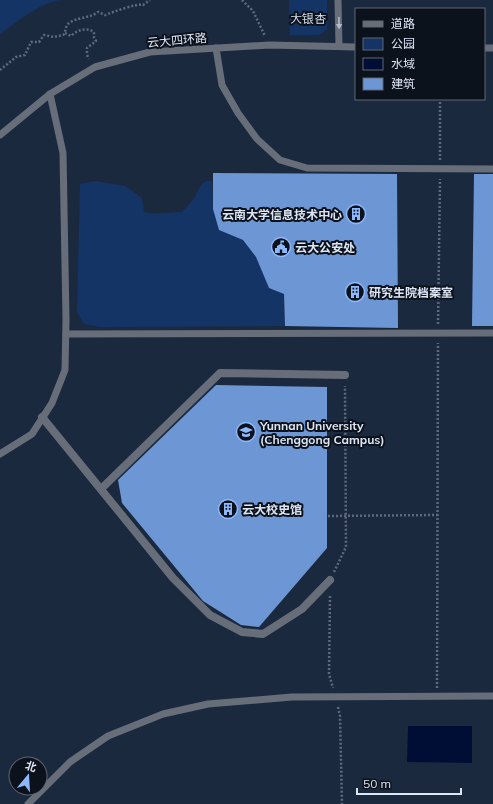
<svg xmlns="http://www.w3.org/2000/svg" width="493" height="804" font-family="Mulish,'Noto Sans SC',sans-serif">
<rect width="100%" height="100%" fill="#1b293f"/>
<g fill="#143465">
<path d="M 0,0 L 61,0 C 39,3 18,21 0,34 Z"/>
<path d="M 289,0 L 327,0 L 327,29 L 319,35 L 290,35 Z"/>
<path d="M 95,181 L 125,186 L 142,198 L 144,212 C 157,215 169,212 182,212 C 186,207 192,202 195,197 C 200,187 200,180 212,181 L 213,209 L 219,230 L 243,240 L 256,257 L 269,288 L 284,294 L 285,326 L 100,327 L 84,324 L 77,312 L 80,184 Z"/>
</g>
<path fill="#000e35" d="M 408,726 L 472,726 L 472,763 L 407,762 Z"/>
<g fill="#6d96d5">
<path d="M 213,173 L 397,174 L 398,328 L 285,326 L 284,294 L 269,288 L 256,257 L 243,240 L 219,230 L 213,209 Z"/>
<path d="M 474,174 L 493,174 L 493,326 L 472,326 Z"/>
<path d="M 216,385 L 327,387 L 327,548 L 259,627 L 241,625 L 203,601 L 122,503 L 118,480 Z"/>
</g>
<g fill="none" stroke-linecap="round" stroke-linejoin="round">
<g stroke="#5d697d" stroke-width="2.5" stroke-dasharray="2 2" stroke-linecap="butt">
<path d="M 242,0 L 253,11 L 265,36"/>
<path d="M 65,33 L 71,36 C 77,30 87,27 94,32 L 94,38 L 96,41 L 87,48 L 87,55 L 89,59"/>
<path d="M 0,70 L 16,57 L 25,55 L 31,42 L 39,42 L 44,35 L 54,37 L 63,35 C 66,32 65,27 68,24 C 75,17 89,19 98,12 L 105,15 C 113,12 137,3 143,5 L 150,0"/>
<path d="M 440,160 L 440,99"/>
<path d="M 438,324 L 440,179"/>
<path d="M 328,516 L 439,515"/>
<path d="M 334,572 L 346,547 L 345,386"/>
<path d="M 330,596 L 329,674 L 333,688"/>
<path d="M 437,688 L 438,343"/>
<path d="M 338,707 L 340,716 L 342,804"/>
</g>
<g stroke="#676e7a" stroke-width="7">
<path d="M 338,0 L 339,46"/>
<path d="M 216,48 L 222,85 L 238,113 L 257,139 L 280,160 L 307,168 L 493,169"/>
<path d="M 484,48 L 493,48"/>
<path d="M 0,135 L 50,94 L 95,67 L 150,52 L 269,45 L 356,47"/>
<path d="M 66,334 L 493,333"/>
<path d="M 0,454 L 32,434 L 52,403 L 65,370 L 66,320 L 63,153 L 50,94"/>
<path d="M 28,804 L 70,762 L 108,736 L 163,714 L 208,704 L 292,697 L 493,696"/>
</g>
<g stroke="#676e7a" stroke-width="8">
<path d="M 42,417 L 173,578 L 210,615 L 242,632 L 263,634 L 302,609 L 330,580"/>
<path d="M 101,489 L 220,373 L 345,375"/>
</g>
</g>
<defs><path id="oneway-solid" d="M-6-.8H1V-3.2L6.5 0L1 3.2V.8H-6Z"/></defs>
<use fill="#b3bbc9" href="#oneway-solid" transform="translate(339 23) rotate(89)"/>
<defs>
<g id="building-ring" transform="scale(1)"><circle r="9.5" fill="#0c121c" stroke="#8db9fc" stroke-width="1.5"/><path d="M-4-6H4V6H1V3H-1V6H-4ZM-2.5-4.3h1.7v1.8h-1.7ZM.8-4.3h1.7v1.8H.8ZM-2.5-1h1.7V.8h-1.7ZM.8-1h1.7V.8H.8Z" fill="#8db9fc"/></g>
<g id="civic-ring" transform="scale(1)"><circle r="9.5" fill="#0c121c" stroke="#8db9fc" stroke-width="1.5"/><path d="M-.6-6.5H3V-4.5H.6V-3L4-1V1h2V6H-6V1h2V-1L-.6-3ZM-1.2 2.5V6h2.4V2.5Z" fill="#8db9fc"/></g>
<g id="university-ring" transform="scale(1)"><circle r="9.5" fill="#0c121c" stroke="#8db9fc" stroke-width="1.5"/><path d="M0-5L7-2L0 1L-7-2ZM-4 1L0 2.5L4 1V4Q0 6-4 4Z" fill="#8db9fc"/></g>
</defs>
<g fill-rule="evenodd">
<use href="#building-ring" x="356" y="214"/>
<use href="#civic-ring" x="281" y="247"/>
<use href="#building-ring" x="355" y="292"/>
<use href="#university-ring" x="246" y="432"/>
<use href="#building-ring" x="228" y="509"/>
</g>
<g text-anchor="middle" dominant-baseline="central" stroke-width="4" stroke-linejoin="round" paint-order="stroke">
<g font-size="12" fill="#d3deef" stroke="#0c121c">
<text x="308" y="18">大银杏</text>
</g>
<g font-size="12" fill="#dce5f4" stroke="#0c121c">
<text transform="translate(177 40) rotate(-5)">云大四环路</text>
</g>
<g font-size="12" font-weight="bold" fill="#dce5f4" stroke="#0c121c" text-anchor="start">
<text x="342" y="214" text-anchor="end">云南大学信息技术中心</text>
<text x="295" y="247">云大公安处</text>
<text x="369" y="292">研究生院档案室</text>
<text x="260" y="425">Yunnan University<tspan x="260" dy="14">(Chenggong Campus)</tspan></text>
<text x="242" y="509">云大校史馆</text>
</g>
</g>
<rect x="355" y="8" width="130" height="92" fill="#0c121c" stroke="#5f6672"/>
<rect x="363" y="21" width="20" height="6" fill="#676e7a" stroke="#5f6672"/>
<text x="391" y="28" font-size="12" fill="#dce5f4">道路</text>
<rect x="363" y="38" width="20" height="12" fill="#143465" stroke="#5f6672"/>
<text x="391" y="48" font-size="12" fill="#dce5f4">公园</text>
<rect x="363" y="58" width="20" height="12" fill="#000e35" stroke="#5f6672"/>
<text x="391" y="68" font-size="12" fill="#dce5f4">水域</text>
<rect x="363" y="78" width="20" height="12" fill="#6d96d5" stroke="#5f6672"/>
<text x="391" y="88" font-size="12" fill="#dce5f4">建筑</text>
<g transform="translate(28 776) rotate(18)"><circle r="19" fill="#0c121c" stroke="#5f6672"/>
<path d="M0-3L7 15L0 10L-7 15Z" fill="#8db9fc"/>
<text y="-6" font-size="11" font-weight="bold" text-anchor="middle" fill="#dce5f4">北</text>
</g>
<path d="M357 788v6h104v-6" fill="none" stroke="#dce5f4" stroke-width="2"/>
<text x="363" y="788" font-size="12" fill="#dce5f4" stroke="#0c121c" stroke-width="3" paint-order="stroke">50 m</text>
</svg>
